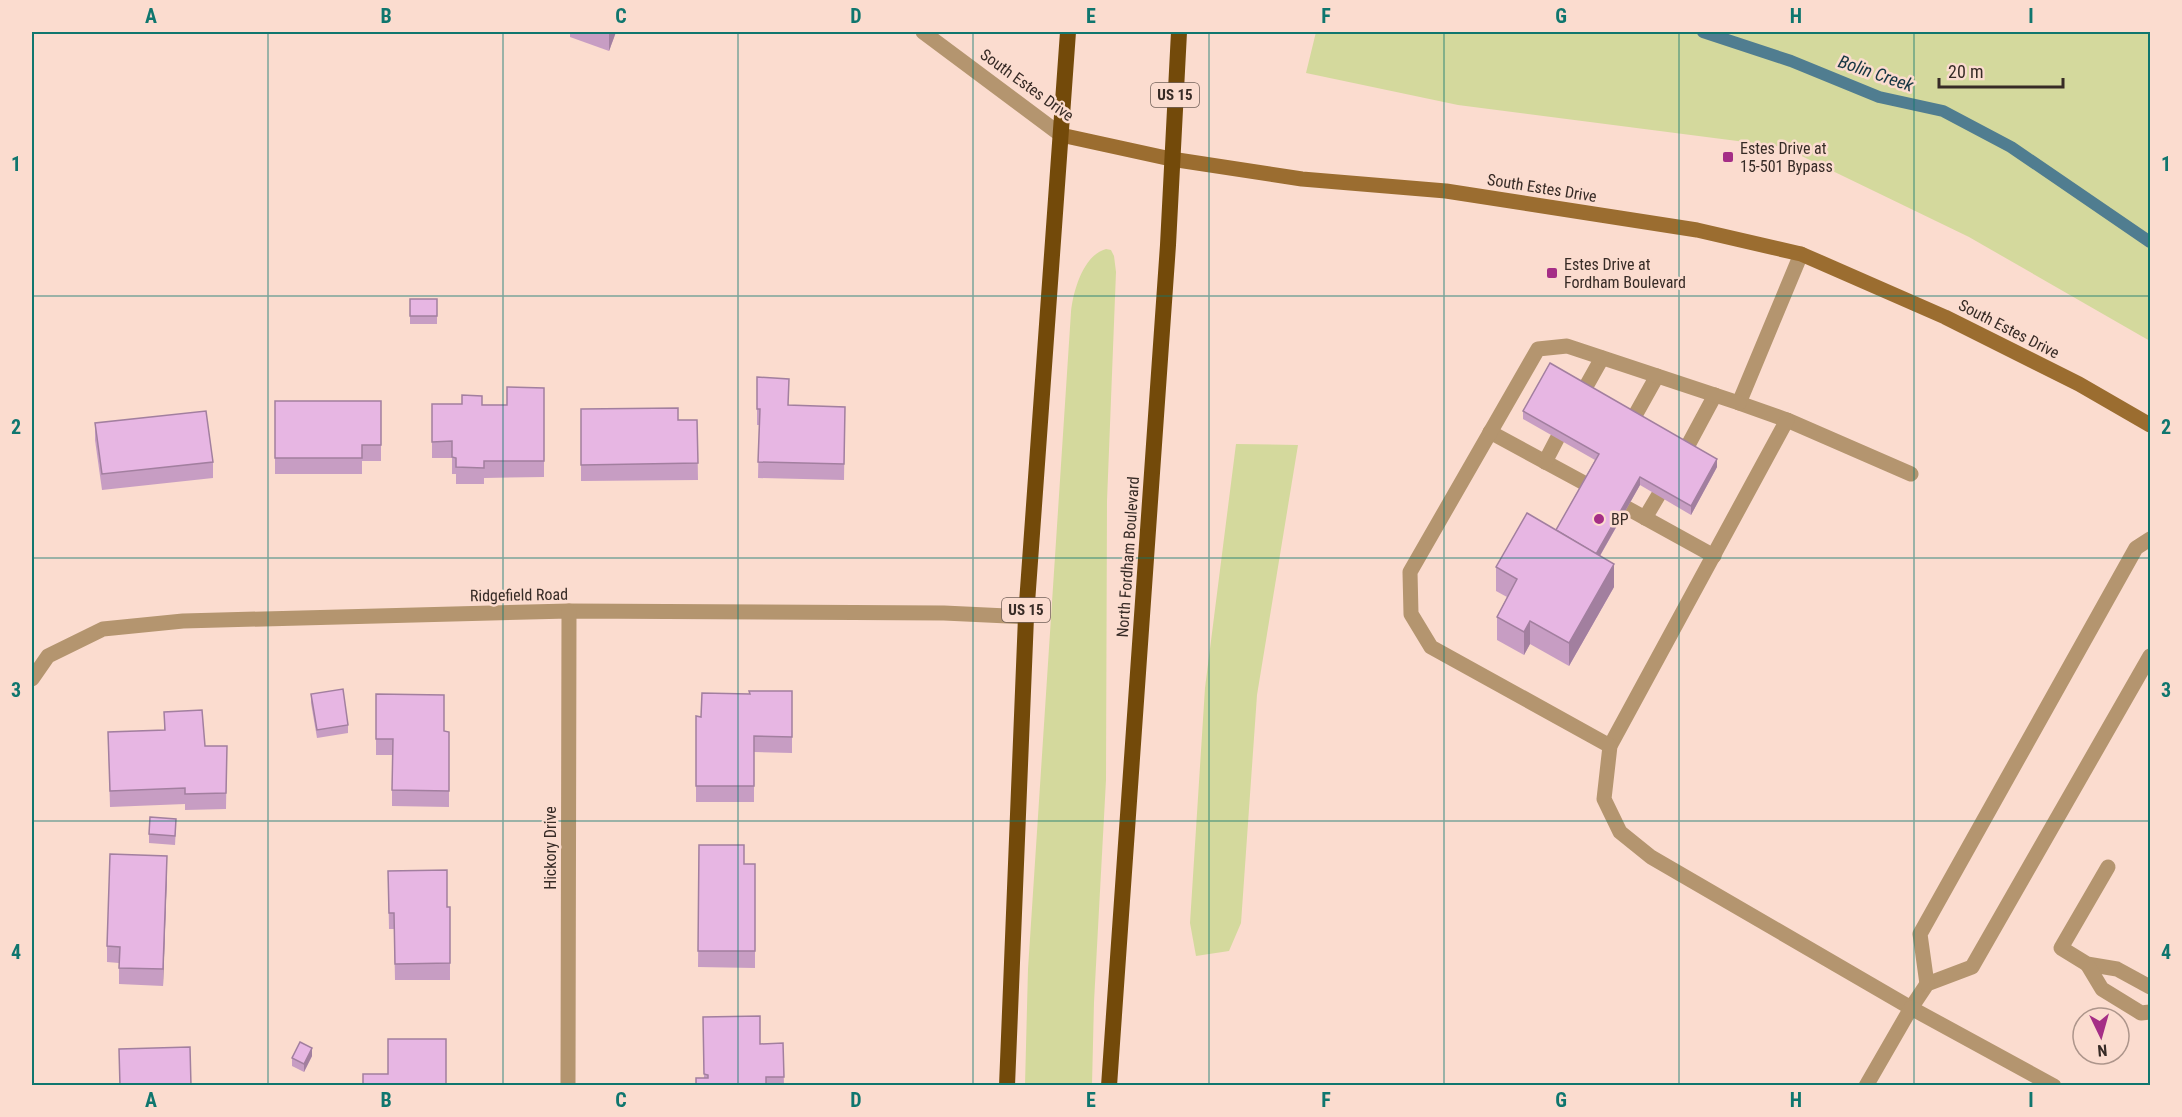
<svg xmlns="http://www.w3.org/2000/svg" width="2182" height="1117" font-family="'Roboto Condensed',sans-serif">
<rect width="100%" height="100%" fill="#fbdccf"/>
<g fill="#d4d99d">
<path d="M 1316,32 L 2150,32 L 2150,341 L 1969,237 L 1783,147 L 1458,105 L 1306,73 Z"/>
<path d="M 1106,249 L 1111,250 L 1114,256 L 1116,272 L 1107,501 L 1106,780 L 1094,1002 L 1092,1085 L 1025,1085 L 1028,969 L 1071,312 C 1073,292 1083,255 1106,249 Z"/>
<path d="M 1236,444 L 1298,445 L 1257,695 L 1241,923 L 1229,951 L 1196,956 L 1190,923 L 1205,688 Z"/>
</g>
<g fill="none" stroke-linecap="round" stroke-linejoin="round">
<path stroke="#507d90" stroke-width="12" d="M 1703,32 L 1791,61 L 1879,97 L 1943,111 L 2011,147 L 2150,242"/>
<g stroke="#b4956f" stroke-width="15">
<path d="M 1801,254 L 1739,403 L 1787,420 L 1911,474"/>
<path d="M 1584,390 L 1602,358"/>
<path d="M 1633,419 L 1657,376"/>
<path d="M 1787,420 L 1610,746 L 1604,799 L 1620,832 L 1651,857 L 1911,1008 L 1927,984 L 1972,967 L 2150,656"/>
<path d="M 1490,432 L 1586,484"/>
<path d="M 1686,449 L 1715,395"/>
<path d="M 1545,462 L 1557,439"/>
<path d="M 1627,508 L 1714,556"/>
<path d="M 1645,518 L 1658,496"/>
<path d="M 1610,746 L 1431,647 L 1411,614 L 1410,572 L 1538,349 L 1567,346 L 1739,403"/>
<path d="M 2108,867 L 2061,948 L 2087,964 L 2117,969 L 2150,987"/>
<path d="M 2087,964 L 2102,989 L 2141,1013 L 2150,1012"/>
<path d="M 1927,984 L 1920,934 L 2136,548 L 2150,539"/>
<path d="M 1866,1086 L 1911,1008 L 2054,1086"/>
</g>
<g stroke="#b4956f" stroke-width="15">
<path d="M 923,32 L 1061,135"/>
<path d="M 32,679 L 48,656 L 103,629 L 183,621 L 569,611 L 944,613 L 1026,617"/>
<path d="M 568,1086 L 569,611"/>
</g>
<path stroke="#9b6d30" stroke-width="15" d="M 1061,135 L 1171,159 L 1302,179 L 1446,191 L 1697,230 L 1801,254 L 1945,317 L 2079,384 L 2150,425"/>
<g stroke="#734a0a" stroke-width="16">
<path d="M 1007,1086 L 1026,617 L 1068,32"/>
<path d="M 1109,1086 L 1168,245 L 1179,32"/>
</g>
</g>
<g fill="#c79dc3">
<path d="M 570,32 L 616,32 L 609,51 L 570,37 Z"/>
<rect x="410" y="299" width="27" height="25"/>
<path d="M 757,377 L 789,405 L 845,407 L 844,480 L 758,478 L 759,425 L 757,425 Z"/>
<path d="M 544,388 L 544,477 L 484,478 L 484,484 L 456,484 L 456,474 L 452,474 L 452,458 L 432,458 L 432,404 L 507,405 Z"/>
<path d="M 275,401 L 381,401 L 381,461 L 362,461 L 362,474 L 275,474 Z"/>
<path d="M 581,409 L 678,420 L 697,420 L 698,480 L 581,481 Z"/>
<path d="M 1523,411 L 1717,467 L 1691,515 L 1640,485 L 1600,556 L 1614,587 L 1569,666 L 1530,644 L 1524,655 L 1497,640 L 1497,617 L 1507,597 L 1496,591 L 1496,567 L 1556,530 L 1595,460 L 1523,419 Z"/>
<path d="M 95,423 L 213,462 L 213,478 L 102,490 L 95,440 Z"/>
<path d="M 792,691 L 792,753 L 754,752 L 754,802 L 696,802 L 696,716 L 701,717 L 749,694 Z"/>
<path d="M 311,694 L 348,725 L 348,733 L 317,738 L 311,703 Z"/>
<path d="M 376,694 L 444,731 L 449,732 L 449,807 L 392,806 L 392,755 L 376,755 Z"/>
<path d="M 164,712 L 205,746 L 227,746 L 226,809 L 185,810 L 185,804 L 110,807 L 108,732 L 164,730 Z"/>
<path d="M 176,827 L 175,845 L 149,843 L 149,834 Z"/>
<path d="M 699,845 L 744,864 L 755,864 L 755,968 L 698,967 Z"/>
<path d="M 388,871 L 447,907 L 450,907 L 450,980 L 395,980 L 394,929 L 389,929 Z"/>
<path d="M 167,872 L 163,986 L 119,984 L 119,963 L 107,962 L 107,946 Z"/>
<path d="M 703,1017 L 760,1044 L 783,1043 L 784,1086 L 696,1086 L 704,1078 Z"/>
<path d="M 312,1056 L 304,1072 L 292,1066 L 292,1058 Z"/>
</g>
<g fill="#a27f9f">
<path d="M 609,32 L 616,32 L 609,51 Z"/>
<path d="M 1717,459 L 1717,467 L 1691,515 L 1691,506 Z"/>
<path d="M 1640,477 L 1640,485 L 1590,573 L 1590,565 Z"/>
<path d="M 1614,564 L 1614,587 L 1569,666 L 1569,643 Z"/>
<path d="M 1530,621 L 1530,644 L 1524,655 L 1524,632 Z"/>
<path d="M 167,856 L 167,872 L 163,986 L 163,969 Z"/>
<path d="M 312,1048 L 312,1056 L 304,1072 L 304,1064 Z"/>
</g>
<g fill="#e7b6e3" stroke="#a27f9f" stroke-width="1.5">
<rect x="410" y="299" width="27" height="17"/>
<path d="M 1550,363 L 1717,459 L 1691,506 L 1640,477 L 1596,554 L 1556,530 L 1599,454 L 1523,411 Z"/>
<path d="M 757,377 L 789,379 L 788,405 L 845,407 L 844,464 L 758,462 L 760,409 L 757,409 Z"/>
<path d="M 507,387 L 544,388 L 544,461 L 484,461 L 484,468 L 456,467 L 456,458 L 452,457 L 452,441 L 432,442 L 432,404 L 462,404 L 462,395 L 482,396 L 482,405 L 507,405 Z"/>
<path d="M 275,401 L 381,401 L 381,445 L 362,445 L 362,458 L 275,458 Z"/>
<path d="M 678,408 L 678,420 L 697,420 L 698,463 L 581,465 L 581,409 Z"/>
<path d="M 206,411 L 213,462 L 102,474 L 95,423 Z"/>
<path d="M 1527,513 L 1614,564 L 1569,643 L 1530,621 L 1524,632 L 1497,617 L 1517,579 L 1496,567 Z"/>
<path d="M 343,689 L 348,725 L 317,730 L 311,694 Z"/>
<path d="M 749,691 L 792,691 L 792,737 L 754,736 L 754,786 L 696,786 L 696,716 L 701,717 L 702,693 L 750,694 Z"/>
<path d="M 376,694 L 444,695 L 444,731 L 449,732 L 449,791 L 392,790 L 393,739 L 376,739 Z"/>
<path d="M 202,710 L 205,746 L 227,746 L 226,793 L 185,794 L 185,788 L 110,791 L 108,732 L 165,730 L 164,712 Z"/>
<path d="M 150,817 L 176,819 L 175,836 L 149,834 Z"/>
<path d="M 699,845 L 744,845 L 744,864 L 755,864 L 755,951 L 698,951 Z"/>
<path d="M 110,854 L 167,856 L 163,969 L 119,968 L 120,947 L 107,946 Z"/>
<path d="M 447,870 L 447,907 L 450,907 L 450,963 L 395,964 L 394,913 L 389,913 L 388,871 Z"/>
<path d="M 760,1016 L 760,1044 L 783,1043 L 784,1077 L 766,1077 L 766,1084 L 761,1084 L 761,1086 L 696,1086 L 696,1078 L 708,1078 L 708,1075 L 704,1074 L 703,1017 Z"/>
<path d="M 388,1039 L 446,1039 L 446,1086 L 363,1086 L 363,1074 L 388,1074 Z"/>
<path d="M 300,1042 L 312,1048 L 304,1064 L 292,1058 Z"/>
<path d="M 190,1047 L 191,1086 L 120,1086 L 119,1049 Z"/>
</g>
<path fill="none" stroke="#0f766e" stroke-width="1.5" stroke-opacity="0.55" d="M 268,32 L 268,1086M 503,32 L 503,1086M 738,32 L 738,1086M 973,32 L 973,1086M 1209,32 L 1209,1086M 1444,32 L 1444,1086M 1679,32 L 1679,1086M 1914,32 L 1914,1086M 32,296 L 2150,296M 32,558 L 2150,558M 32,821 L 2150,821"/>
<g fill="#a52e86" stroke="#fbdccf" stroke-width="2">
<rect x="1722" y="151" width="12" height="12" rx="3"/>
<rect x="1546" y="267" width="12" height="12" rx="3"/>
<circle cx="1599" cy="519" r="6"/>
</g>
<g text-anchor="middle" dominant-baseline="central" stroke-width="5" stroke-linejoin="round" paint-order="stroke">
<g fill="#fbdccf" stroke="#726059" stroke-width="1.5">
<rect x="1151" y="83" width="48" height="24" rx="4.5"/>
<rect x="1002" y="598" width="48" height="24" rx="4.5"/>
</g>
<g font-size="15" font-weight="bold" fill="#372b26">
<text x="1175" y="95">US 15</text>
<text x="1026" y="610">US 15</text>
</g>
<g font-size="16" fill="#372b26" stroke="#fbdccf">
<text transform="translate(1027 85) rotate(36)">South Estes Drive</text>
<text transform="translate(1542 188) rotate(9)">South Estes Drive</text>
<text transform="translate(2009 329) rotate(27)">South Estes Drive</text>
<text transform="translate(1128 557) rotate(-86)">North Fordham Boulevard</text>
<text transform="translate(519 595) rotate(-1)">Ridgefield Road</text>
<text transform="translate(550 848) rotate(-90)">Hickory Drive</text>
</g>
<g font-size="16" fill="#372b26" stroke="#fbdccf" text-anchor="start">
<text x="1740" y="148">Estes Drive at<tspan x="1740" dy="18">15-501 Bypass</tspan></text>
<text x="1564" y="264">Estes Drive at<tspan x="1564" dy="18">Fordham Boulevard</tspan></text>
<text x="1611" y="519">BP</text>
</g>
<g font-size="18" font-style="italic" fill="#143542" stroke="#fbdccf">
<text transform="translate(1876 73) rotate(19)">Bolin Creek</text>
</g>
</g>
<rect width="2182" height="1117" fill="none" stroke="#fbdccf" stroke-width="66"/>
<g transform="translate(2101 1036) rotate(175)"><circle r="28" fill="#fbdccf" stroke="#ad958b" stroke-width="1.5"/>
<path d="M0-4.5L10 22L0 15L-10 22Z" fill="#a52e86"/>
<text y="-9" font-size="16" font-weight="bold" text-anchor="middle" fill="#372b26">N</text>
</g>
<path d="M1939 78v9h124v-9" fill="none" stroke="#372b26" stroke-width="3"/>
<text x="1948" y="78" font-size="18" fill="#372b26" stroke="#fbdccf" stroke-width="4.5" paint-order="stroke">20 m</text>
<rect x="33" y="33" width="2116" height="1051" fill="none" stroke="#0f766e" stroke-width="2"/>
<g font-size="20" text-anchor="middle" font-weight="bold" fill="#0f766e">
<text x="151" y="23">A</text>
<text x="386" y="23">B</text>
<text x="621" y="23">C</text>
<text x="856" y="23">D</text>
<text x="1091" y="23">E</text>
<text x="1326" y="23">F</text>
<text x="1561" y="23">G</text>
<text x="1796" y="23">H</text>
<text x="2031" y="23">I</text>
<text x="16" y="171">1</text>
<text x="2166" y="171">1</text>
<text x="16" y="434">2</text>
<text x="2166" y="434">2</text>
<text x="16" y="697">3</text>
<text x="2166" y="697">3</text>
<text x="16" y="959">4</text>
<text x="2166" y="959">4</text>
<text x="151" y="1107">A</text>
<text x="386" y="1107">B</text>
<text x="621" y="1107">C</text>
<text x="856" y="1107">D</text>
<text x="1091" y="1107">E</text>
<text x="1326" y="1107">F</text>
<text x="1561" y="1107">G</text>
<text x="1796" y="1107">H</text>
<text x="2031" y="1107">I</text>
</g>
</svg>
